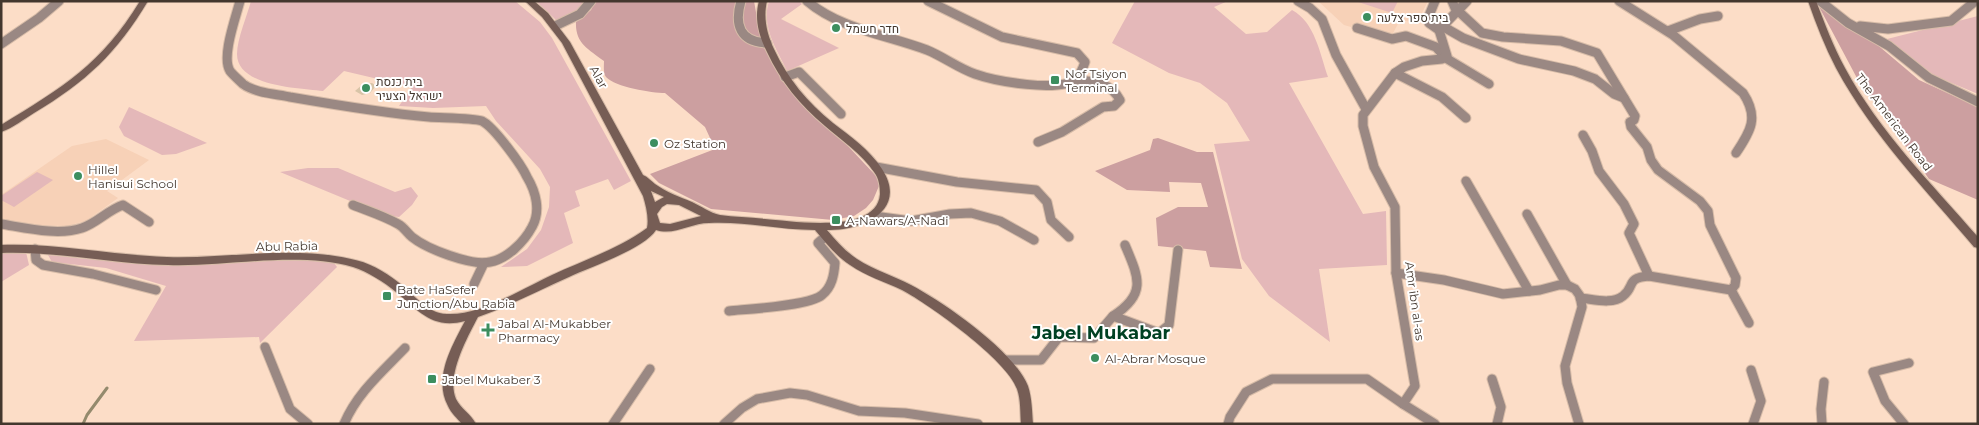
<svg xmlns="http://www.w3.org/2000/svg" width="1979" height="425" font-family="Montserrat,Heebo,sans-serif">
<rect width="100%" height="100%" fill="#fcddc7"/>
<g fill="#f7d1b7">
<path d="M 1318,1 L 1428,1 L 1417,23 L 1400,20 L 1391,37 L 1352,25 L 1351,27 L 1344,25 Z"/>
<path d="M 106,139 L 149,160 L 107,191 L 118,198 L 86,221 L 67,226 L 19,225 L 1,221 L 1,195 L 72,146 Z"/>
</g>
<g fill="#e4b8b9">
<path d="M 251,1 L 515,1 L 540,22 L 552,38 L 631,181 L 614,190 L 608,179 L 575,191 L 580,206 L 564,213 L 573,243 L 527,266 L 501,267 L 527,249 L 541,230 L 549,207 L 550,187 L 540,169 L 496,121 L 486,106 L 433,108 L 399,106 L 412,87 L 344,71 L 323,91 C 300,88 237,87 237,54 C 237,39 247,16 251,1 Z"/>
<path d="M 536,1 L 587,1 L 583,10 L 557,21 Z"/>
<path d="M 769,1 L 799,1 L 802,4 L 781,19 L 839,48 L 787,71 C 776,48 761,27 769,1 Z"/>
<path d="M 1135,1 L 1228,1 L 1214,7 L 1246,34 L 1267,32 L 1292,10 C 1315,22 1320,54 1328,77 L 1289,83 L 1363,214 L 1386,211 L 1387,265 L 1319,269 L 1330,342 L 1269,296 L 1242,259 L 1214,144 L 1250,141 L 1227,103 L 1200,83 L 1169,73 L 1112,43 Z"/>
<path d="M 1355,1 L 1398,1 L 1392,13 Z"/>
<path d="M 1978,16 L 1978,94 L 1935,76 L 1887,39 Z"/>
<path d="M 129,107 L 207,143 L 176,154 L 162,155 L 124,136 L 119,127 Z"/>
<path d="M 308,168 L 338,168 L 395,192 L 411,187 L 418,196 L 412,205 L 399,217 L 384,215 L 280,172 Z"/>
<path d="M 37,172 L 53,180 L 14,207 L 1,200 L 1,196 Z"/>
<path d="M 26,252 L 29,265 L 1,282 L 1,253 Z"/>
<path d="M 48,255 C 95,260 142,265 189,265 C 238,264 286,257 334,263 L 337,267 L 260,343 L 259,337 L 134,341 L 166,286 L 106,268 L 52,262 Z"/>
</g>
<g fill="#cc9fa0">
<path d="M 595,1 L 754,1 L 760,35 L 775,66 L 793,94 L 831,128 L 878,178 L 879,186 L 873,200 L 866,208 L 854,216 L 833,220 L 711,209 L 659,183 L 650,174 L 715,149 L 705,127 L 665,93 C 652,93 615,87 606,77 C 603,73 604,66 604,61 C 588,49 575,43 576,22 L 591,10 Z"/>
<path d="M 1817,3 L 1853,31 L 1874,42 L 1919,80 L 1978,107 L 1978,200 L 1929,179 L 1858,80 Z"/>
<path d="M 1158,138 L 1197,152 L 1213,152 L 1242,269 L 1210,267 L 1206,251 L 1158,246 L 1156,218 L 1178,207 L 1208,207 L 1201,183 L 1169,182 L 1170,192 L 1127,190 L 1095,171 L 1150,150 L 1153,139 Z"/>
</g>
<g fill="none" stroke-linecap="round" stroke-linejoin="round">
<path stroke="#948a6d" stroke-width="3" d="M 83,424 L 87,415 L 107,388"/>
</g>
<path fill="#d8c4a7" d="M 372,83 L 376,86 L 370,93 L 362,95 L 355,91 L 363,84 Z"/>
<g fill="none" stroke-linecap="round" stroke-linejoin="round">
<g stroke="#d7bca8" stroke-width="11">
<g id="street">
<path d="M 240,1 C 236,17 221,57 230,71 C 233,75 239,80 243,84 C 255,93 276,94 290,97 C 336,105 383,113 429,117 C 440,118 473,118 482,121 C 494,127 521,164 527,177 C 536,192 541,211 532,227 C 524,242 507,259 490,262 C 471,266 427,249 412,237 C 407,233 404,227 398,224 C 384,216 368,211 353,205"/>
<path d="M 741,1 C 734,25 740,42 767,43"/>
<path d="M 807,1 C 840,29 887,35 927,50 C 944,57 958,68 975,74 C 995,81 1059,93 1076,79 C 1081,74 1083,68 1085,62 L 1077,53 L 1002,37 L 928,1"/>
<path d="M 1298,1 L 1310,8 L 1322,19 L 1336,55 L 1366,109"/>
<path d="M 1435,1 L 1428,18 L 1429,23 L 1439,30"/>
<path d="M 1452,1 L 1455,8 L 1482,33 L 1503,37 L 1561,41 L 1597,53 L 1635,116 L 1634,120 L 1630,122 L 1631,127 L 1647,147 L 1651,160 L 1658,170 L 1700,201 L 1708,211 L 1710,225 L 1736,278 L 1735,285 L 1731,290"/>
<path d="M 1619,1 L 1673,35 L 1743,93 C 1759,117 1751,131 1736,153"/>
<path d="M 1820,1 L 1848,23 L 1889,46 L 1929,78 L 1978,102"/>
<path d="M 555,26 L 580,14 L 591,1"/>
<path d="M 1442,26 L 1463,38 L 1519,59 L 1574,71 L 1595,79 L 1614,94 L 1624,98"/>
<path d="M 1860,26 L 1888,29 L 1951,21 L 1973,3"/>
<path d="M 1357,28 L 1392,39 L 1406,36 L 1436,47 L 1445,57"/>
<path d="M 1668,31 L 1700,19 L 1718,16"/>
<path d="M 1,44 L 39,18 L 59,1"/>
<path d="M 1444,57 L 1489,84"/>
<path d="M 1395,73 L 1442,97 L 1466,118"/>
<path d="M 785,77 L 799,72 L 841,114"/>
<path d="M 1583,135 L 1592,151 L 1599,171 L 1624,204 L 1634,224 L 1629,233 L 1649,276"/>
<path d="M 1038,142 L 1062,132 L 1103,107 L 1114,106 L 1120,100 C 1111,83 1094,81 1076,80"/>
<path d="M 876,167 L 957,182 L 1036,190 L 1047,202 L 1051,220 L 1069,237"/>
<path d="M 1466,181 L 1529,291"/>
<path d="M 1527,214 L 1567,285"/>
<path d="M 874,216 L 911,221 L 950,214 L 971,213 L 1000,221 L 1034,240"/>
<path d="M 1,224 C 26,228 58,236 82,228 C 97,223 108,210 123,205 L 149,222"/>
<path d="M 35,249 L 36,260 L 43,265 L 93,274 L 156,290"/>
<path d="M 1396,273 L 1444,280 L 1503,294 L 1540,290 L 1559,285 L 1567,285 L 1575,289 L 1580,296 L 1582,307 L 1565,366 L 1567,383 L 1579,424"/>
<path d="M 474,284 L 484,263"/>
<path d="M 1580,298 C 1593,299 1612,305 1623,296 C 1636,286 1625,278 1649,276 L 1731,290 L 1749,323"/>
<path d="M 729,311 C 748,309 809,306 822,295 C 832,287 834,275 835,263 L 818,243 L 826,236"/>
<path d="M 1113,316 C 1147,294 1139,278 1125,245"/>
<path d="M 265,347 L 290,409 L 308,424"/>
<path d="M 1003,360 L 1041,360 L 1059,337 L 1094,338 L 1113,316 L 1159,333 L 1169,325 L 1178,250"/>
<path d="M 1751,370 L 1761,401 L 1753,424"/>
<path d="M 1492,379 L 1501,407 L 1497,424"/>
<path d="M 1403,404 L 1435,424"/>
<path d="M 344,424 C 357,393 382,372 405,348"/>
<path d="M 613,424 L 650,369"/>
<path d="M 724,424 L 742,408 L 757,399 L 790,393 L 807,395 L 859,411 L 905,413 L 978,424"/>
<path d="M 1228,424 L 1230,417 L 1246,392 L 1272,379 L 1367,379 L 1403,404 L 1415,386 L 1396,273 L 1395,207 L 1374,167 L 1363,126 L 1363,115 L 1395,73 L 1404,67 L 1422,61 L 1442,59 L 1447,56 L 1439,30 L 1467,1"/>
<path d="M 1822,424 L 1821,409 L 1824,382"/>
<path d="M 1904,424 L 1885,401 L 1873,372 L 1909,363"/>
</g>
</g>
<g stroke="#d7bca8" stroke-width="2">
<g id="secondary">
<path d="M 140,1 L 148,1 C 117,53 86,82 34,113 C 24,119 13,128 1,132 L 1,125 C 63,87 101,65 140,1 Z"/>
<path d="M 525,1 L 534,1 L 548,13 L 570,42 L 643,175 C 648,177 651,181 655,184 C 666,192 680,197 692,202 C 701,206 710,213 720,215 C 734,217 750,217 765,219 C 792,221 877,235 880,194 C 880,187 879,178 874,172 C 862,154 841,140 825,126 C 800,105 781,82 767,52 C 759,36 754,19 759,1 L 767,1 C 763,18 767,34 774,49 C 788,79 807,102 833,123 C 850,136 870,150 882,169 C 909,211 861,231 827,230 C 836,241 845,251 857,259 C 874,270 894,276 911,285 C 945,303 1014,351 1028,386 C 1032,398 1032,411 1033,424 L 1021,424 C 1020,413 1021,400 1017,389 C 1007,360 930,305 902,290 C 885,282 866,276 850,265 C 836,256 826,243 815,230 C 780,230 744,221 709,223 C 691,223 674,236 656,230 C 644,249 590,267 569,277 C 538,291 509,306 478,317 C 467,338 446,376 456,399 C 461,409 471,414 476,424 L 462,424 C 457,418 451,413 448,406 C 433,378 452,346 465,321 C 432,330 418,310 396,292 C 384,282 368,272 353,267 C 297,251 226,267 168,265 C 112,264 57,251 1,253 L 1,245 C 57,243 111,255 167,257 C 228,259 290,245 351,259 C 368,262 384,271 398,282 C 413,293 427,314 447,314 C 479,316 524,288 552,275 C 584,260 618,249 647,228 C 649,218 646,206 643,196 L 562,43 L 542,17 ZM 651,191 L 664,197 L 655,202 ZM 667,204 L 679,205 L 701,216 L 670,224 L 660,223 L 657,214 L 662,207 Z"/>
<path d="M 1808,1 L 1816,1 C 1825,24 1833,46 1845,68 C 1879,131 1931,183 1978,237 L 1978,248 L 1974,247 C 1926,190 1872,135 1836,68 C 1825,47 1816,24 1808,1 Z"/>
</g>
</g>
<use href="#street" stroke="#9a8883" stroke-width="9"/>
<use href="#secondary" fill="#765d55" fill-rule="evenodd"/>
</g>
<g fill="#3c8e5f" stroke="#fff" stroke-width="2">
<circle cx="1367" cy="17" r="5"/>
<circle cx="836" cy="28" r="5"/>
<rect x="1050" y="75" width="10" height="10" rx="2.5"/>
<circle cx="366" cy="88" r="5"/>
<circle cx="654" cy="143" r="5"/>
<circle cx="78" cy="176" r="5"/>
<rect x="831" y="215" width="10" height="10" rx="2.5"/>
<rect x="382" y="291" width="10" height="10" rx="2.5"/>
<path d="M485.5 322.5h5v5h5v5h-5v5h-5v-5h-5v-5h5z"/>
<circle cx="1095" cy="358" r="5"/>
<rect x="427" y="374" width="10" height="10" rx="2.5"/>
</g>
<g text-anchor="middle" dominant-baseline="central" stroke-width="4" stroke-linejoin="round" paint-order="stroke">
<g font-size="12" fill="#43372e" stroke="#fff" text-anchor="start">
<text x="1377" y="17">בית ספר צלעה</text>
<text x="846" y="28">חדר חשמל</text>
<text x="1065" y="73">Nof Tsiyon<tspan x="1065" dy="14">Terminal</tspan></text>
<text x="376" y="81">בית כנסת<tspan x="376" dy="14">ישראל הצעיר</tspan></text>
<text x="664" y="143">Oz Station</text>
<text x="88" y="169">Hillel<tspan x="88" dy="14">Hanisui School</tspan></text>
<text x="846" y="220">A-Nawars/A-Nadi</text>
<text x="397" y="289">Bate HaSefer<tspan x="397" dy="14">Junction/Abu Rabia</tspan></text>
<text x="498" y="323">Jabal Al-Mukabber<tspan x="498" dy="14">Pharmacy</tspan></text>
<text x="1105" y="358">Al-Abrar Mosque</text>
<text x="442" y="379">Jabel Mukaber 3</text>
</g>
<g font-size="12" fill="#43372e" stroke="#fff">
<text transform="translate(599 77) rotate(61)">Alar</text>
<text transform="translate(1894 122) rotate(53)">The American Road</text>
<text transform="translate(287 246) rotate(-1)">Abu Rabia</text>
<text transform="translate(1415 301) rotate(82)">Amr ibn al-as</text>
</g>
<g font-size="18" font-weight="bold" fill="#004123" stroke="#fff">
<text x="1101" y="333">Jabel Mukabar</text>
</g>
</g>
<rect width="1979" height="425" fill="none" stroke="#43372e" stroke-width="5"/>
</svg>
